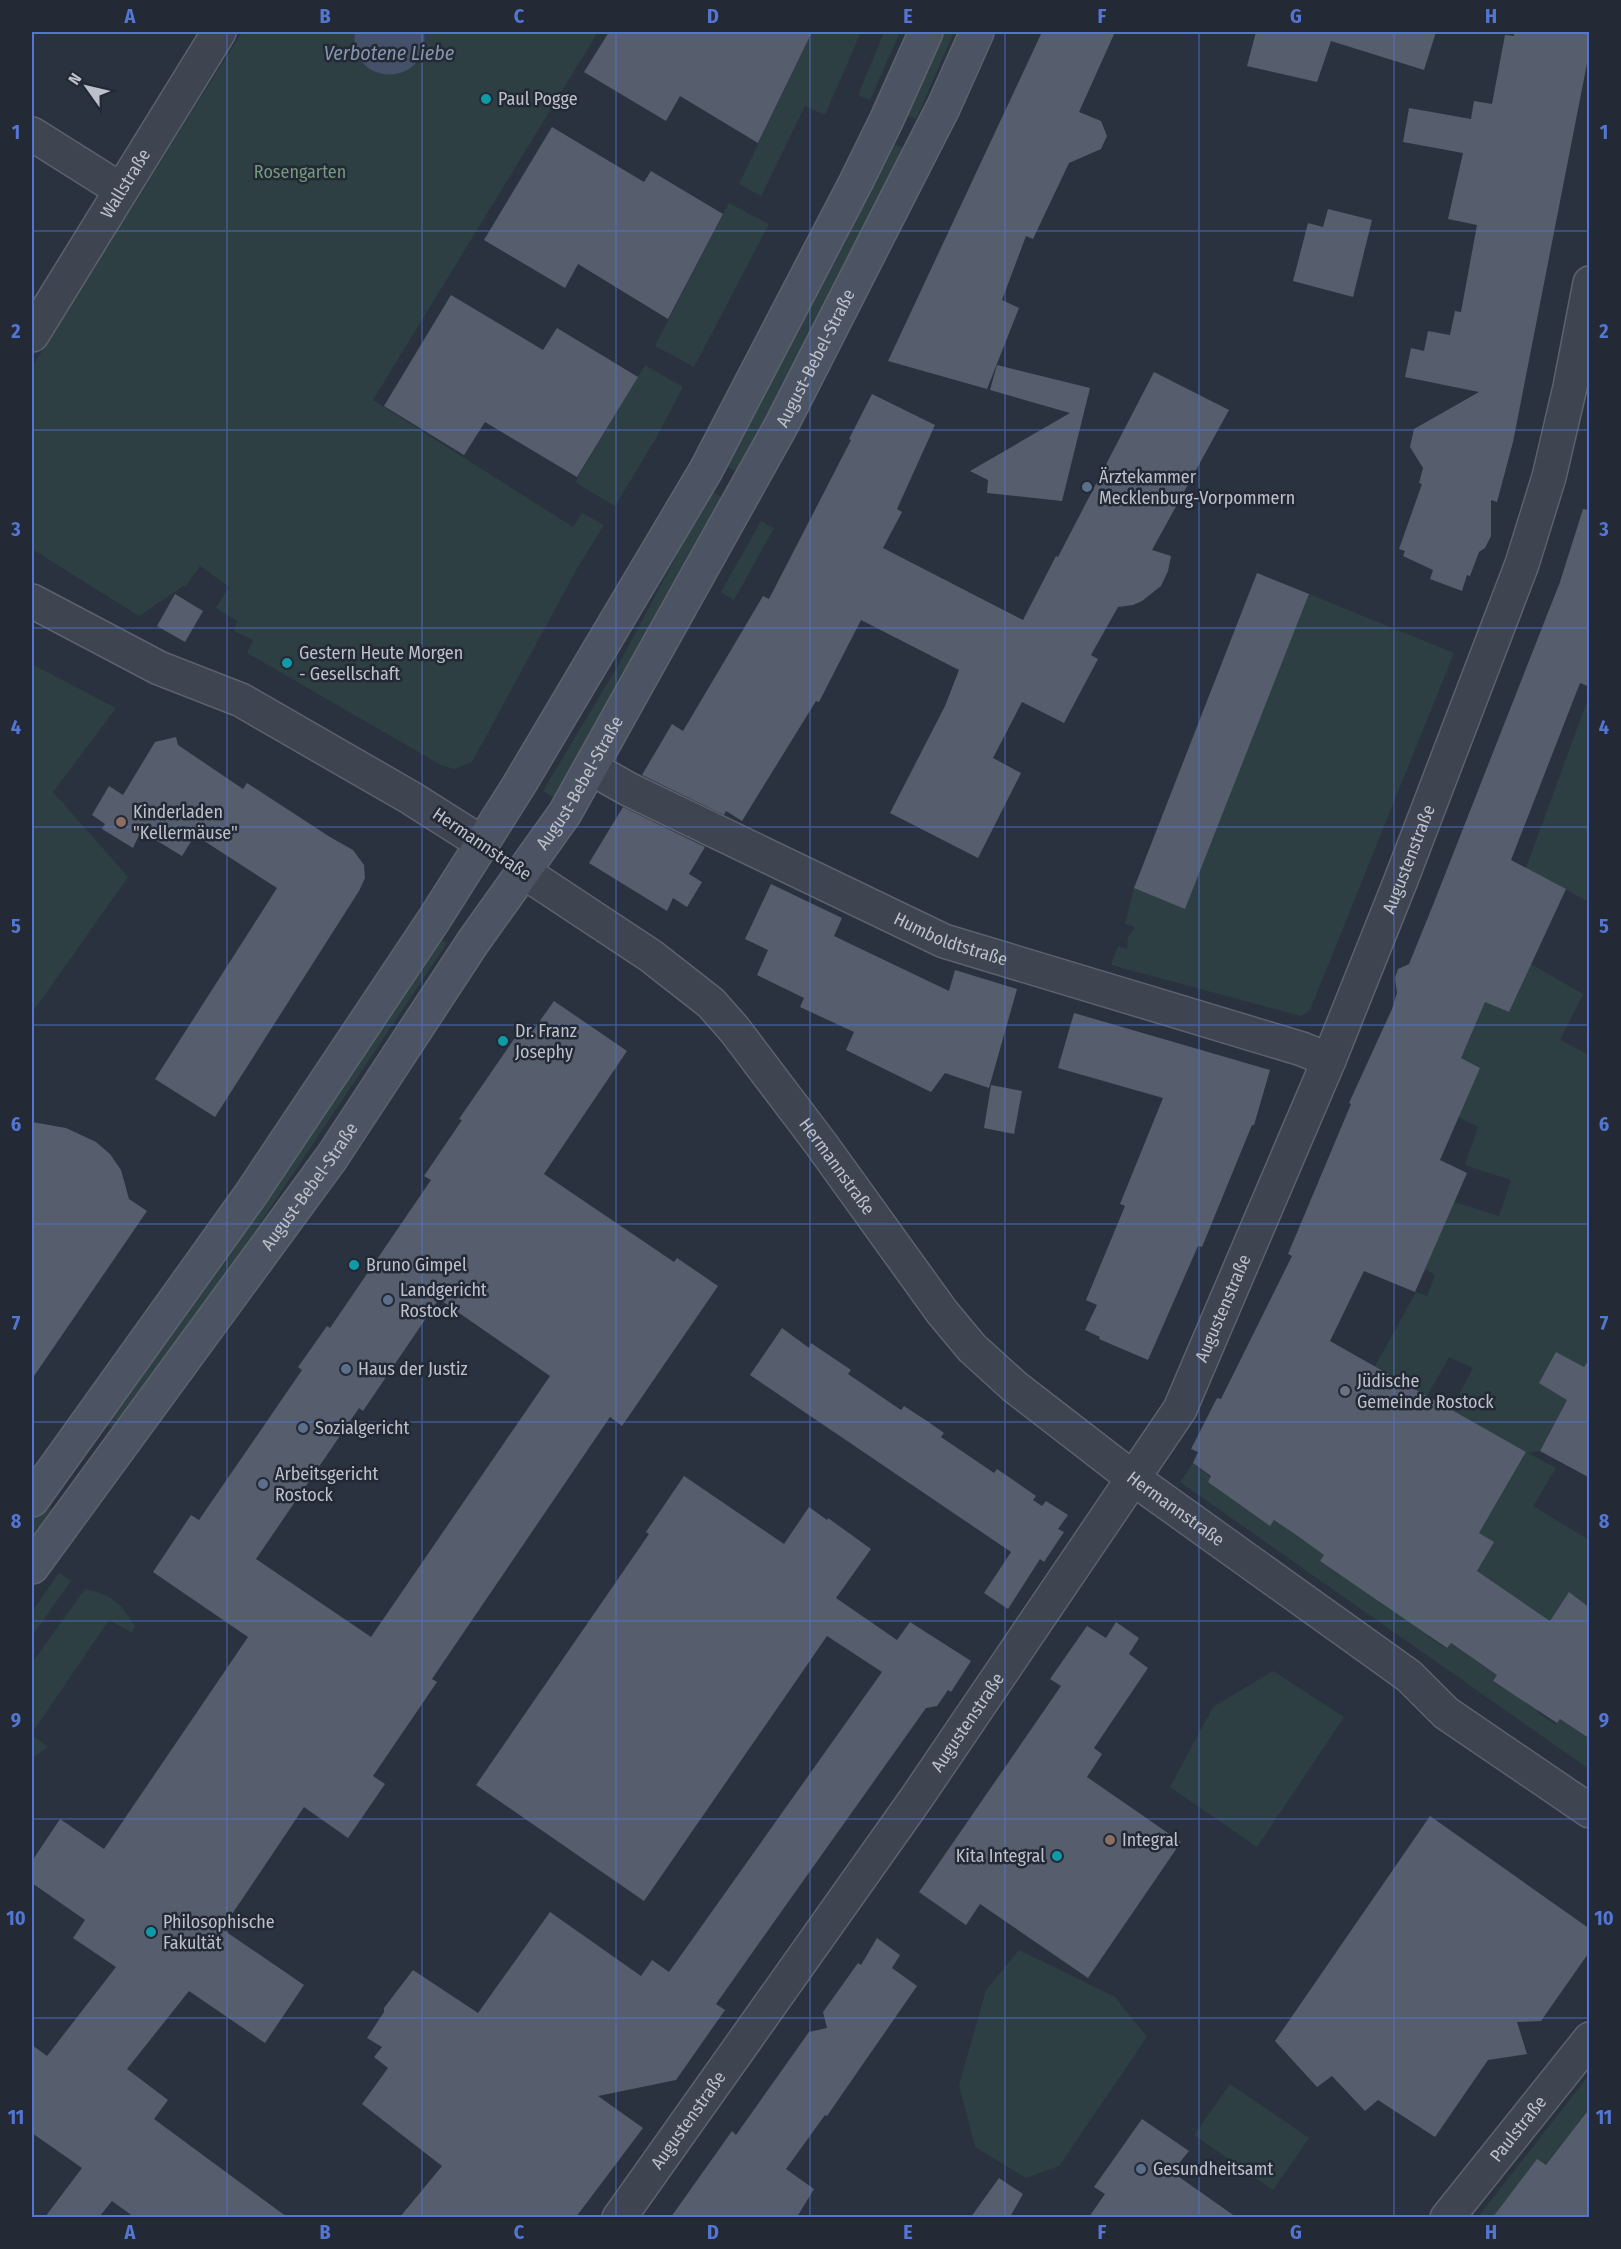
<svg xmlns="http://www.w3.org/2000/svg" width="1621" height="2249" font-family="'Fira Sans Condensed',sans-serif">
<rect width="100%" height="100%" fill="#2a3240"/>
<g fill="#2d3f42">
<path d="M 242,32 L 598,32 L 373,400 L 573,527 L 582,513 L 604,525 L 579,565 L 472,762 L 454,769 L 441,765 L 247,653 L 253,640 L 234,631 L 237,621 L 216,608 L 229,587 L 200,566 L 186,586 L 182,587 L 139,616 L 32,549 L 32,367 Z"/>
<path d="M 812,32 L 861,32 L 825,115 L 805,106 L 761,196 L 739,184 Z"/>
<path d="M 884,32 L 900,32 L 870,100 L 858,95 Z"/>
<path d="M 933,32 L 954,32 L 916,119 L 898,112 Z"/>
<path d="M 891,143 L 907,150 L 740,473 L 724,465 Z"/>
<path d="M 729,203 L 769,224 L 694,367 L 655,346 Z"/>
<path d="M 645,365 L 683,387 L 655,440 L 615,506 L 575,482 Z"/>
<path d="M 711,491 L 725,499 L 628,674 L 553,797 L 543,791 L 620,662 Z"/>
<path d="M 761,521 L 774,528 L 734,600 L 721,592 Z"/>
<path d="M 1309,594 L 1454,653 L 1310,1010 L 1301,1016 L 1111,965 L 1118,946 L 1127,949 L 1128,937 L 1135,927 L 1125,924 L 1134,888 L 1185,908 Z"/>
<path d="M 32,664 L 116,708 L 53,792 L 128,877 L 32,1013 Z"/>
<path d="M 1589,696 L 1589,902 L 1526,868 Z"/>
<path d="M 435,937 L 447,943 L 203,1309 L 115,1429 L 106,1425 L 100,1418 Z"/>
<path d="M 1531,964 L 1583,994 L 1560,1040 L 1589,1055 L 1589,1357 L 1540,1451 L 1528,1453 L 1556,1468 L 1533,1506 L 1589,1540 L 1589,1607 L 1569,1593 L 1550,1621 L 1477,1571 L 1493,1542 L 1472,1529 L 1492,1511 L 1526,1453 L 1451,1410 L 1473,1368 L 1449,1357 L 1427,1396 L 1375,1366 L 1416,1292 L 1427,1296 L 1435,1275 L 1425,1269 L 1454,1202 L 1499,1216 L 1511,1180 L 1465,1165 L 1478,1127 L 1439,1107 L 1457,1067 L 1466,993 L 1509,1012 Z"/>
<path d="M 1193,1463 L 1270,1525 L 1274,1520 L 1324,1555 L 1320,1561 L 1338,1574 L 1380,1593 L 1377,1600 L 1395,1613 L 1399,1607 L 1432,1629 L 1428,1636 L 1446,1649 L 1450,1643 L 1497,1675 L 1493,1682 L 1511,1693 L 1515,1688 L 1541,1706 L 1537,1712 L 1556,1725 L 1560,1719 L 1589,1739 L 1589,1769 L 1180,1482 Z"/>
<path d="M 42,1504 L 48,1505 L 52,1510 L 32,1538 L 32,1518 Z"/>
<path d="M 59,1573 L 71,1581 L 32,1636 L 32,1611 Z"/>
<path d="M 85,1589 C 113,1595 119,1602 135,1626 L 132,1633 L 109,1620 L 32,1733 L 32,1663 Z"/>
<path d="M 1273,1671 L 1344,1717 L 1257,1847 L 1170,1787 L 1213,1707 Z"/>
<path d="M 32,1735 L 48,1747 L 32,1758 Z"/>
<path d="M 1019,1950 L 1115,1997 L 1147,2037 L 1059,2166 L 1026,2178 L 975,2147 L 959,2085 L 986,1990 Z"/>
<path d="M 1589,2075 L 1589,2217 L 1478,2217 Z"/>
<path d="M 1230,2084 L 1309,2138 L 1273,2190 L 1194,2135 Z"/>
</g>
<path fill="#445168" d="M 355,32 L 424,32 C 431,89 347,88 355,32 Z"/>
<g fill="#565e6d" fill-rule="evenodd">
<path d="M 609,32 L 812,32 L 758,143 L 680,96 L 666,121 L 584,72 Z"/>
<path d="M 1042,32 L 1115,32 L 1079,112 L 1101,121 L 1107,136 L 1101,149 L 1069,163 L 1033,239 L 1026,236 L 1002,300 L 1019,308 L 987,389 L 888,361 Z"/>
<path d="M 1256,32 L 1436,32 L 1424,70 L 1331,41 L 1317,82 L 1247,66 Z"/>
<path d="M 1514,32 L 1590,32 L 1590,48 L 1513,442 L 1497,502 L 1491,500 L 1491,536 L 1485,548 L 1479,552 L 1470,576 L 1467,575 L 1462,591 L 1430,579 L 1433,570 L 1403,556 L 1405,551 L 1399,549 L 1422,484 L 1419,483 L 1423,468 L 1410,447 L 1414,429 L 1479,392 L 1405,377 L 1411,348 L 1424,351 L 1428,331 L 1450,335 L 1455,311 L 1461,312 L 1477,225 L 1448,219 L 1463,153 L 1403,142 L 1409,108 L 1471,119 L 1474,101 L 1492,104 L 1505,35 L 1514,36 Z"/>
<path d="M 552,127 L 644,182 L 651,171 L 723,214 L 668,319 L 578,264 L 565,288 L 484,240 Z"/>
<path d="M 1328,209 L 1372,220 L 1353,297 L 1293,281 L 1308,223 L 1323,227 Z"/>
<path d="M 451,295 L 543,350 L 557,328 L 638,377 L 577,477 L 485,422 L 464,455 L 384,406 Z"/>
<path d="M 997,365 L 1090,388 L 1062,501 L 987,493 L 988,480 L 970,471 L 1070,413 L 990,390 Z"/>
<path d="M 1154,372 L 1229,410 L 1152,550 L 1171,556 L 1168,571 L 1161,586 L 1142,601 L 1133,605 L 1118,607 L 1091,655 L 1098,659 L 1064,723 L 1022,702 L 993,758 L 1021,773 L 978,858 L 890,813 L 945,706 L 959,670 L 861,620 L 819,702 L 816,701 L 742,821 L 726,811 L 724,815 L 642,775 L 672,724 L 683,731 L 763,596 L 769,599 L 851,440 L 849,439 L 872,394 L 935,425 L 897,509 L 902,512 L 883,548 L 1023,620 L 1056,556 L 1058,557 Z"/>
<path d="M 1583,509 L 1590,510 L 1590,687 L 1580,683 L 1511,860 L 1566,889 L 1509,1012 L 1485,1002 L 1461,1058 L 1480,1068 L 1440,1160 L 1467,1173 L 1415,1292 L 1364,1271 L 1330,1341 L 1526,1452 L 1479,1533 L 1494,1542 L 1477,1571 L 1550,1621 L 1569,1592 L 1590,1608 L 1590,1739 L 1560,1719 L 1557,1723 L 1493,1681 L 1497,1675 L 1451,1643 L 1447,1648 L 1320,1561 L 1324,1555 L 1299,1537 L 1274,1520 L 1270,1526 L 1232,1499 L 1208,1482 L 1211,1476 L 1193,1463 L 1198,1452 L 1191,1449 L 1217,1398 L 1221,1399 L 1292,1256 L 1288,1254 L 1351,1104 L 1349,1103 L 1392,1009 L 1397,993 L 1395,978 L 1398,969 L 1409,964 L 1433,905 L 1560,582 Z"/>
<path d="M 1257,573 L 1309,594 L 1185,909 L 1134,888 Z"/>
<path d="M 175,594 L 203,611 L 185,642 L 157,626 Z"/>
<path d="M 176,737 L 178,745 L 243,789 L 247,783 L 330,837 L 353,850 L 364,865 L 365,878 L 359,891 L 215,1117 L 155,1079 L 277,888 L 195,835 L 182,856 L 141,831 L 133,848 L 102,829 L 105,824 L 92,815 L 109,786 L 123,795 L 155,742 Z"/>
<path d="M 623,807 L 705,847 L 689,874 L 702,882 L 687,907 L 673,898 L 667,911 L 589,863 Z"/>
<path d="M 771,884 L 842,918 L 834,936 L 949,991 L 955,970 L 1017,989 L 989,1088 L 945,1073 L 931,1092 L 846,1050 L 854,1032 L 800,1007 L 804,998 L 757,975 L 768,950 L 745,939 Z"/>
<path d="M 554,1001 L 627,1051 L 544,1174 L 674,1262 L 677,1258 L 718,1286 L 622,1426 L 610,1417 L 432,1679 L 437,1682 L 373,1776 L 385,1784 L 348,1838 L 304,1807 L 222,1929 L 304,1985 L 265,2043 L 189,1991 L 127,2069 L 168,2100 L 154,2119 L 287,2217 L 134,2217 L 112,2201 L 99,2217 L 45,2217 L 82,2168 L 32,2133 L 32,2045 L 47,2056 L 116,1967 L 73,1938 L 85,1920 L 32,1883 L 32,1861 L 60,1819 L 104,1849 L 248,1637 L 153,1572 L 191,1515 L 199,1520 L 302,1370 L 298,1367 L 327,1326 L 330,1328 L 431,1180 L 424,1176 L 462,1120 L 459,1119 L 523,1026 L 532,1032 ZM 439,1299 L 550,1376 L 371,1637 L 256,1559 L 359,1408 L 363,1411 Z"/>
<path d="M 1074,1013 L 1270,1070 L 1254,1125 L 1252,1125 L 1202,1247 L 1198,1246 L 1148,1360 L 1099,1339 L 1100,1337 L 1085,1330 L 1097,1305 L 1086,1300 L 1125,1206 L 1120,1204 L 1163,1098 L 1058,1068 Z"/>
<path d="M 991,1085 L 1022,1091 L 1014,1134 L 984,1128 Z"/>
<path d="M 32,1122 L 66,1128 L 96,1142 L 110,1154 L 121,1170 L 129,1199 L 147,1211 L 32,1379 Z"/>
<path d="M 782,1328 L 809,1348 L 811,1343 L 851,1370 L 848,1374 L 901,1410 L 904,1406 L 927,1421 L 944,1433 L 941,1437 L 994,1473 L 997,1469 L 1016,1482 L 1036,1496 L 1033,1500 L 1042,1506 L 1046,1501 L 1068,1515 L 1058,1529 L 1064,1532 L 1044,1562 L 1040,1559 L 1008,1609 L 984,1593 L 1011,1552 L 750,1375 Z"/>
<path d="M 1556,1352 L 1584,1367 L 1590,1357 L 1590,1478 L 1540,1451 L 1567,1400 L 1539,1383 Z"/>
<path d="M 684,1476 L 784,1544 L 809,1507 L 827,1520 L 828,1518 L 871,1549 L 836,1598 L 897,1640 L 910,1622 L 971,1661 L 951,1692 L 948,1690 L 937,1706 L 926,1708 L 769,1929 L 716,2004 L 725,2010 L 676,2080 L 598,2096 L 643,2128 L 576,2217 L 400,2217 L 442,2166 L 362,2104 L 388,2068 L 374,2057 L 382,2047 L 367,2038 L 384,2012 L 384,2008 L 413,1970 L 478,2013 L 550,1912 L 641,1976 L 652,1960 L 669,1972 L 882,1672 L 827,1636 L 644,1901 L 476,1785 L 649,1534 L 646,1532 Z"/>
<path d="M 1116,1622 L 1139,1638 L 1129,1654 L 1148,1668 L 1094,1748 L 1102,1754 L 1087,1777 L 1181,1842 L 1088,1978 L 980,1904 L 966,1925 L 919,1892 L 1061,1686 L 1050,1679 L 1087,1626 L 1106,1638 Z"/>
<path d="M 1430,1816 L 1590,1929 L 1590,1951 L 1541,2021 L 1517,2022 L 1527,2054 L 1488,2060 L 1435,2137 L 1378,2100 L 1365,2111 L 1332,2076 L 1317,2087 L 1275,2041 Z"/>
<path d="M 877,1938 L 900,1955 L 892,1968 L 917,1986 L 827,2116 L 825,2115 L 786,2169 L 814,2189 L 797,2217 L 671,2217 L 732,2131 L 736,2135 L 809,2032 L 827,2028 L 823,2012 L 858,1963 L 861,1965 Z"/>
<path d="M 1590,2108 L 1590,2217 L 1493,2217 L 1537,2159 L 1546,2165 Z"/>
<path d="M 1142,2119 L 1189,2151 L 1172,2172 L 1236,2217 L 1089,2217 L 1105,2194 L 1094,2187 Z"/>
<path d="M 999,2178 L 1023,2194 L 1010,2217 L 971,2217 Z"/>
</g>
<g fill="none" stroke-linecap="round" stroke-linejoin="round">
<g stroke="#5c626d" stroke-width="36">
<g id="minor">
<path d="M 32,134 L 121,190"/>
<path id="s1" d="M 32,335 L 219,32"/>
<path d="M 32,601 L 159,668 L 241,700 L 411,798 L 482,843"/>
<path id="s2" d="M 591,768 L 628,789 L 944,941 L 1302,1049 L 1329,1060"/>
<path id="s3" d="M 524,872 L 651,956 L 711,1003 L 734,1029 L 821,1144 L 942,1312 L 972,1348 L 1015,1387 L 1134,1479 L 1409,1676 L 1446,1713 L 1590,1811"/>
<path id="s4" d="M 619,2218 L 915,1800 L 1180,1409 L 1329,1060 L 1401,880 L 1522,564 L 1549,477 L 1570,387 L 1590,283"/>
<path id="s5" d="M 1447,2218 L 1590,2039"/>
</g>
</g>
<g stroke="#5c626d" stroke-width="36">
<g id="secondary">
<path d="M 32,1500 L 251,1194 L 435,918 L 519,785 L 706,470 L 856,182 L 886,121 L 926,32"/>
<path id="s6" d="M 32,1567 L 332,1157 L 473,942 L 565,813 L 781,426 L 944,106 L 977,32"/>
</g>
</g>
<use href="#minor" stroke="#3e4450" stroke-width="33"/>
<use href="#secondary" stroke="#4c5362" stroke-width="33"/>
</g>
<path fill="none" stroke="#5476d3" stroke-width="1.5" stroke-opacity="0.55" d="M 227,32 L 227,2218M 422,32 L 422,2218M 616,32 L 616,2218M 810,32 L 810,2218M 1005,32 L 1005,2218M 1199,32 L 1199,2218M 1394,32 L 1394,2218M 32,231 L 1590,231M 32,430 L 1590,430M 32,628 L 1590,628M 32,827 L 1590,827M 32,1025 L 1590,1025M 32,1224 L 1590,1224M 32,1422 L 1590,1422M 32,1621 L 1590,1621M 32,1819 L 1590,1819M 32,2018 L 1590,2018"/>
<g fill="#0f9aa8" stroke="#232935" stroke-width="2">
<circle cx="486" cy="99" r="6"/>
<circle cx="287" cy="663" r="6"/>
<circle cx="503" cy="1041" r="6"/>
<circle cx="354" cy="1265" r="6"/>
<circle cx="1057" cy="1856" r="6"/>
<circle cx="151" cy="1932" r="6"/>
</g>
<g fill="#5c6f8a" stroke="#232935" stroke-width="2">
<circle cx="1087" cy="487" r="6"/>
<circle cx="388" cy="1300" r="6"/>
<circle cx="346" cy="1369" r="6"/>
<circle cx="303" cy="1428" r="6"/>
<circle cx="263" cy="1484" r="6"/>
<circle cx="1141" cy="2169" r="6"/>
</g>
<g fill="#8d6e63" stroke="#232935" stroke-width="2">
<circle cx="121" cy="822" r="6"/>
<circle cx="1110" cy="1840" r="6"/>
</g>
<circle fill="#6b7280" stroke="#232935" stroke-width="2" cx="1345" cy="1391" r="6"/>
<g text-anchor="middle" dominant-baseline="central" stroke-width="5" stroke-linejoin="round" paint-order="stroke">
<g font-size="18" fill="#bbc0ca" stroke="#232935" text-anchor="start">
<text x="498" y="99">Paul Pogge</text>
<text x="1099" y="477">Ärztekammer<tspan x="1099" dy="21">Mecklenburg-Vorpommern</tspan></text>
<text x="299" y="653">Gestern Heute Morgen<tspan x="299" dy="21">- Gesellschaft</tspan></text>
<text x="133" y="812">Kinderladen<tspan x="133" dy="21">"Kellermäuse"</tspan></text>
<text x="515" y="1031">Dr. Franz<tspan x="515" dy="21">Josephy</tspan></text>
<text x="366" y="1265">Bruno Gimpel</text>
<text x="400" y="1290">Landgericht<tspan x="400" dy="21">Rostock</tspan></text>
<text x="358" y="1369">Haus der Justiz</text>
<text x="1357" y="1381">Jüdische<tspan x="1357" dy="21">Gemeinde Rostock</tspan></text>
<text x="315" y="1428">Sozialgericht</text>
<text x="275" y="1474">Arbeitsgericht<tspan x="275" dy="21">Rostock</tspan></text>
<text x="1122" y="1840">Integral</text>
<text x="1045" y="1856" text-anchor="end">Kita Integral</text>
<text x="163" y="1922">Philosophische<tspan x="163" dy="21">Fakultät</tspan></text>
<text x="1153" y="2169">Gesundheitsamt</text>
</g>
<g font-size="18" fill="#75987f" stroke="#232935">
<text x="300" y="172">Rosengarten</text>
</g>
<g font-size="18" fill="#bbc0ca" stroke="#232935">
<text stroke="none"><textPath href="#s1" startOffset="178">Wallstraße</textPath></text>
<text stroke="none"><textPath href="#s6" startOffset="1443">August-Bebel-Straße</textPath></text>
<text stroke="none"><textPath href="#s6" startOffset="957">August-Bebel-Straße</textPath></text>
<text transform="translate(482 844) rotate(34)">Hermannstraße</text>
<text stroke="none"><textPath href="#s4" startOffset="1580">Augustenstraße</textPath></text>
<text stroke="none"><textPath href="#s2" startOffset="399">Humboldtstraße</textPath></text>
<text stroke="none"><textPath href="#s3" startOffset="435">Hermannstraße</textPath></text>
<text stroke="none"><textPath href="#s6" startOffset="471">August-Bebel-Straße</textPath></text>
<text stroke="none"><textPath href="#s4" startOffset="1094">Augustenstraße</textPath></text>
<text stroke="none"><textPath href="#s3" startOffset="921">Hermannstraße</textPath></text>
<text stroke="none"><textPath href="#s4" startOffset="606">Augustenstraße</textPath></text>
<text stroke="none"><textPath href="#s4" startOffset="120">Augustenstraße</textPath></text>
<text stroke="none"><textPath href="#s5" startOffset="114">Paulstraße</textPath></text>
</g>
<g font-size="20" font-style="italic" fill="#8695ad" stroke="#232935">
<text x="389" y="53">Verbotene Liebe</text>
</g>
</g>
<rect width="1621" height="2249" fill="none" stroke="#232935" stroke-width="66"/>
<g transform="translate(87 87) rotate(304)" stroke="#232935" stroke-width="4.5" paint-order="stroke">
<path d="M0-4.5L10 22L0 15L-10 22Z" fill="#bbc0ca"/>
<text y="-9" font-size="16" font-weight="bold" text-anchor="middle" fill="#bbc0ca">N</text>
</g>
<rect x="33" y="33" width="1555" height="2183" fill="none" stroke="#5476d3" stroke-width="2"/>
<g font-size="20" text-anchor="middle" font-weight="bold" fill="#5476d3">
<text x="130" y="23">A</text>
<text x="325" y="23">B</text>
<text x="519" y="23">C</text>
<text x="713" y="23">D</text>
<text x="908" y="23">E</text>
<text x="1102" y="23">F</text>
<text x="1296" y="23">G</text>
<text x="1491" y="23">H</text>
<text x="16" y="139">1</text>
<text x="1604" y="139">1</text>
<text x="16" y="338">2</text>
<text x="1604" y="338">2</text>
<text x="16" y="536">3</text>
<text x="1604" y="536">3</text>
<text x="16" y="734">4</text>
<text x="1604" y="734">4</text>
<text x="16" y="933">5</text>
<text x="1604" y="933">5</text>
<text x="16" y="1131">6</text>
<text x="1604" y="1131">6</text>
<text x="16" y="1330">7</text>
<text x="1604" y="1330">7</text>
<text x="16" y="1528">8</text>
<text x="1604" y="1528">8</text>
<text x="16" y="1727">9</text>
<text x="1604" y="1727">9</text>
<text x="16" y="1925">10</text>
<text x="1604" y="1925">10</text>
<text x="16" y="2124">11</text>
<text x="1604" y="2124">11</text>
<text x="130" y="2239">A</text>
<text x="325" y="2239">B</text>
<text x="519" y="2239">C</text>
<text x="713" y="2239">D</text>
<text x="908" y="2239">E</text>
<text x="1102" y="2239">F</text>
<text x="1296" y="2239">G</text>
<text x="1491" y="2239">H</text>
</g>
</svg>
